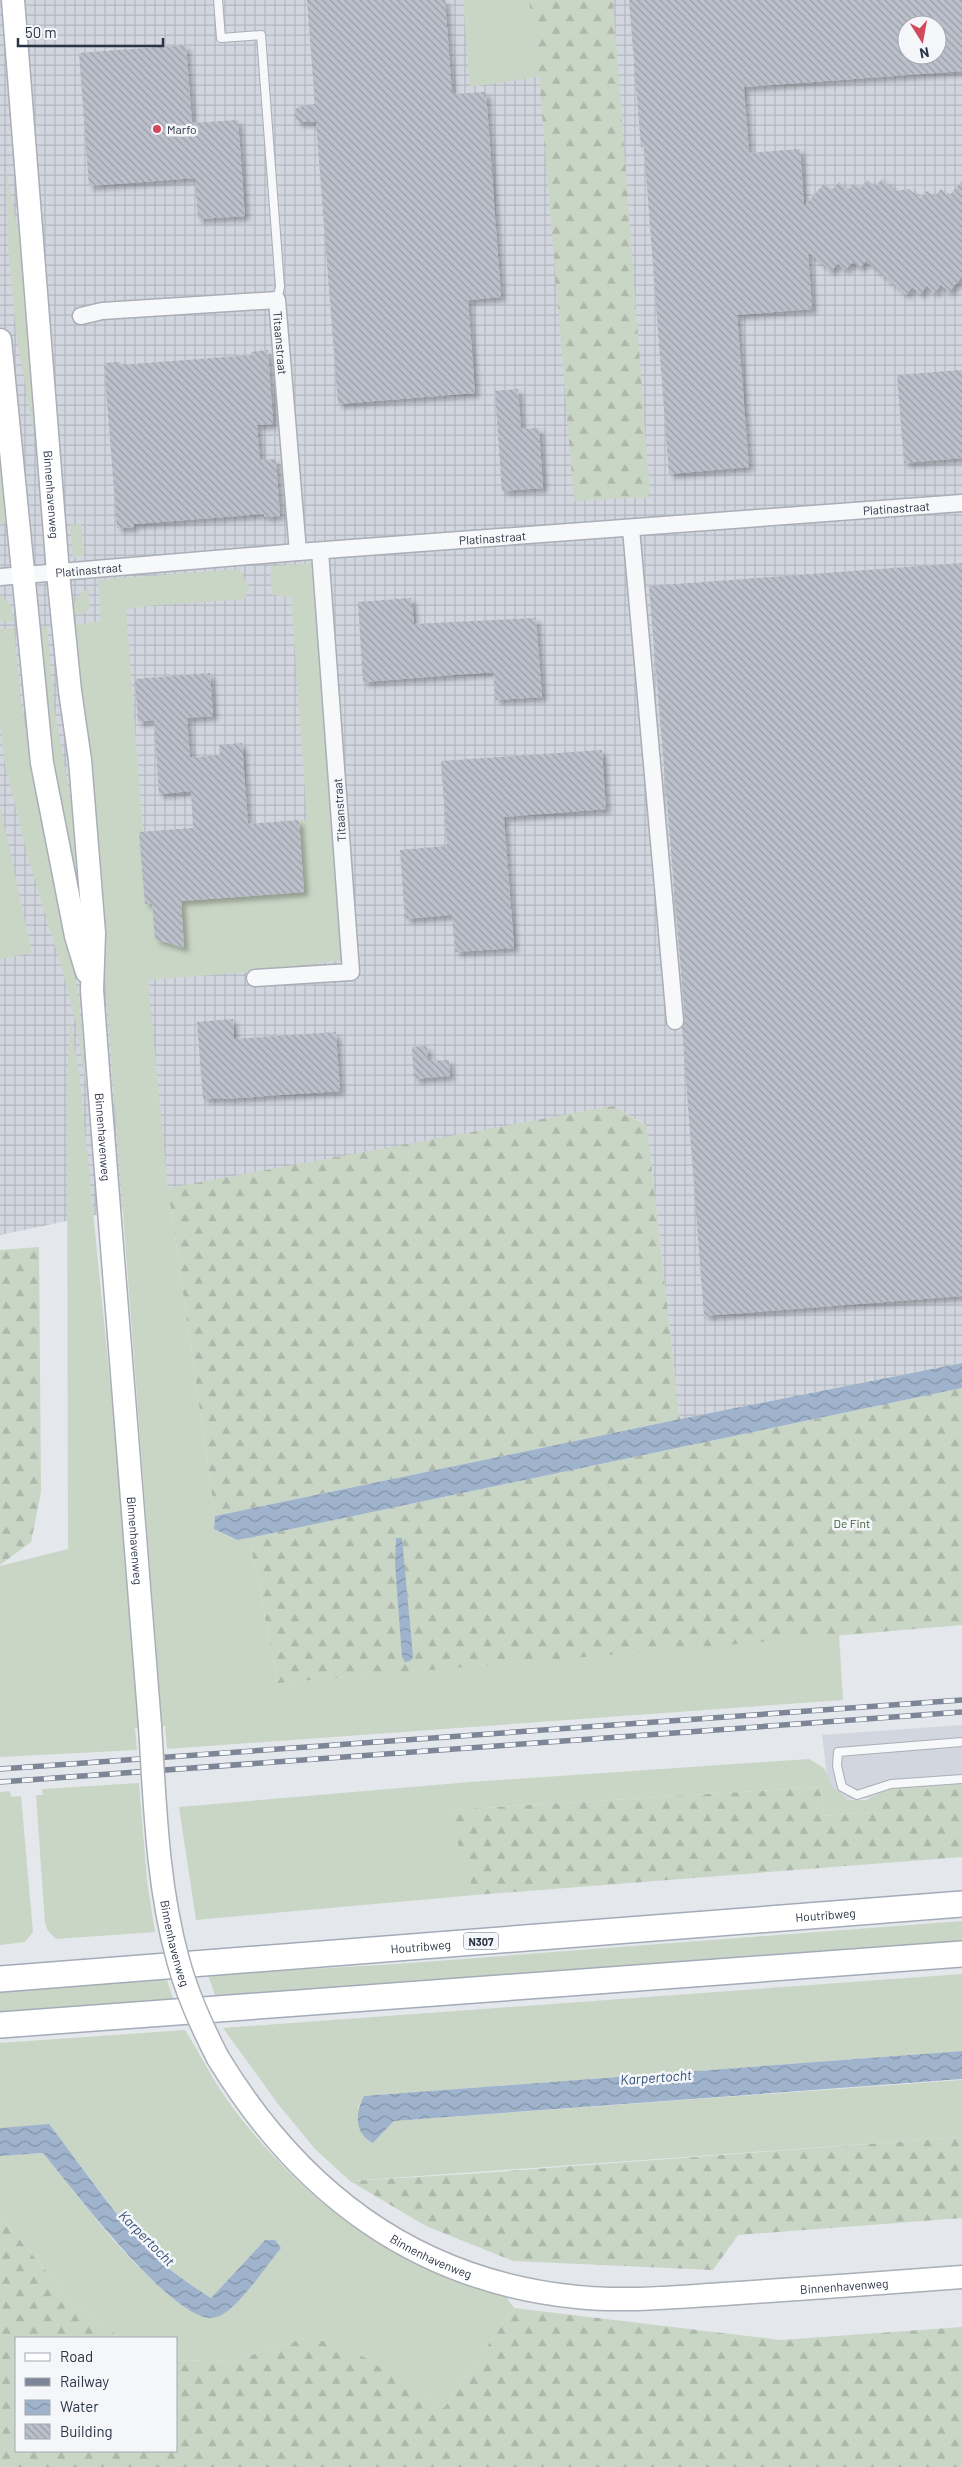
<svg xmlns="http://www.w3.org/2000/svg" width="962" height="2467" font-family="Barlow,sans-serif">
<defs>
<pattern id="industrial-grid" width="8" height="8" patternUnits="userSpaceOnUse" patternTransform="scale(1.25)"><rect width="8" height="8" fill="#d2d6de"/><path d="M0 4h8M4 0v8" fill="none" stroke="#b4b8c0"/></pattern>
<pattern id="forest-firs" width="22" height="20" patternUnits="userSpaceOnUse" patternTransform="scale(1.25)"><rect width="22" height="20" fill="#c9d6c5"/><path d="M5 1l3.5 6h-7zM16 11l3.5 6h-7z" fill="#adb8ab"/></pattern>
<pattern id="water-waves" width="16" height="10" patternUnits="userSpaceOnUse" patternTransform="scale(1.25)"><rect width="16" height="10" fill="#9fb4cc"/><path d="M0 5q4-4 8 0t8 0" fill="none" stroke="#8293a7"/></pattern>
<pattern id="building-back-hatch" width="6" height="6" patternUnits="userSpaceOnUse" patternTransform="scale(1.25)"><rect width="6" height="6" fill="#bbc0ca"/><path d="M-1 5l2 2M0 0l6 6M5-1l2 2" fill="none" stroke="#989da6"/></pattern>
<filter id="shadow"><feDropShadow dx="4.5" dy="4.5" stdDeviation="2.5" flood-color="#0004"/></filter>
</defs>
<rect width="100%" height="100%" fill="#e4e7ec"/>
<path fill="#d2d6de" d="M 962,1725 L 962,1791 L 830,1801 L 822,1735 Z"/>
<path fill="url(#industrial-grid)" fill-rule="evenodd" d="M 0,0 L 962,0 L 962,1363 L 680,1419 L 647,1126 L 613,1106 L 0,1235 ZM 907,25 L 937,25 L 937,55 L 907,55 Z"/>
<g fill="#c9d6c5">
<path d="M 463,0 L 529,0 L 539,77 L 470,87 Z"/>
<path d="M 6,172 L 24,259 L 34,435 L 16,331 L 8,247 Z"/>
<path d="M 0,420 L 9,522 L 0,523 Z"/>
<path d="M 81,524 L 84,556 L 73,557 L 70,525 Z"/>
<path d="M 314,563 L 342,960 L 248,972 L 148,980 L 168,1188 L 215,1516 L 214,1529 L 236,1540 L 249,1538 L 278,1683 L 839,1634 L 843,1700 L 167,1749 L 165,1726 L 162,1726 L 92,807 L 71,625 L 101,621 L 98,580 L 239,569 L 249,586 L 245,599 L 145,606 L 126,610 L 143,832 L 307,820 L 291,598 L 273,595 L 270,576 L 272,566 Z"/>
<path d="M 88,587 L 89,609 L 84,614 L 70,615 L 76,599 Z"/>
<path d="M 0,595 L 10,604 L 14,621 L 0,621 Z"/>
<path d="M 47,626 L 54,706 L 74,820 L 87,928 L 69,880 L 35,627 Z"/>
<path d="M 14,628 L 21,704 L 78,993 L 88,1098 L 76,1023 L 62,969 L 28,858 L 5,764 L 0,722 L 0,629 Z"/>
<path d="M 0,807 L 32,953 L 0,959 Z"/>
<path d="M 70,1019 L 79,1072 L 125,1531 L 138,1727 L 135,1728 L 137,1750 L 0,1757 L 0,1566 L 68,1549 L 67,1087 Z"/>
<path d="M 809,1759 L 824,1768 L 832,1786 L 847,1800 L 866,1800 L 891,1788 L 874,1812 L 823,1816 L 821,1787 L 448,1810 L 475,1895 L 196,1920 L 179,1807 L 470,1782 Z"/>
<path d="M 139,1783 L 147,1881 L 155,1932 L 56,1939 L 48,1931 L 45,1923 L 36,1795 L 43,1795 L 42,1789 Z"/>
<path d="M 10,1791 L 11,1797 L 21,1796 L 33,1932 L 25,1942 L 0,1945 L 0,1792 Z"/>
<path d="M 962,1921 L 962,1943 L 216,1998 L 208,1975 L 397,1964 Z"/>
<path d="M 962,1974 L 962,2051 L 365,2096 L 358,2107 L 373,2143 L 394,2121 L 962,2080 L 962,2137 L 350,2181 L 315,2149 L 278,2104 L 223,2028 Z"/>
<path d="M 166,1977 L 174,2002 L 0,2014 L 0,1990 Z"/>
<path d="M 185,2030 C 201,2056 215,2084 233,2108 C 272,2160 322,2208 377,2242 C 417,2266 463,2282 506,2297 L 514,2308 L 444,2408 L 425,2396 L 305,2338 L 230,2362 L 176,2360 L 176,2338 L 121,2338 L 71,2301 L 0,2216 L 0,2156 L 43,2153 C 87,2206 146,2293 209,2318 L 265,2240 L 211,2298 C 195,2288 179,2278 164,2265 C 123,2228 84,2168 49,2125 L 0,2128 L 0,2043 Z"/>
</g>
<g fill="url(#forest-firs)">
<path d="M 529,0 L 613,0 L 650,497 L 574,501 L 539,77 Z"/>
<path d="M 613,1106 L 647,1126 L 680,1419 L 215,1516 L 168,1188 Z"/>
<path d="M 39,1247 L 41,1492 L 31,1542 L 0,1565 L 0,1250 Z"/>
<path d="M 962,1388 L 962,1625 L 278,1683 L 249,1538 Z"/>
<path d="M 962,1783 L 962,1857 L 475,1895 L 447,1810 L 821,1787 L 823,1816 L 874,1812 L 891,1788 Z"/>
<path d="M 962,2137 L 962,2218 L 738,2235 L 713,2270 L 513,2261 L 426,2226 L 350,2181 L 482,2173 Z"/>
<path d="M 0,2216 L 71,2301 L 121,2338 L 16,2338 L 16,2451 L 176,2451 L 176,2360 L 230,2362 L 305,2338 L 345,2345 L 444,2408 L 514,2308 L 781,2340 L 962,2327 L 962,2467 L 0,2467 Z"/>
</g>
<g fill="url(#water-waves)">
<path d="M 962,1363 L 962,1388 L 249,1538 L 237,1540 L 214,1529 L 215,1516 L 680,1419 Z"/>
<path d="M 396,1538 L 402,1538 L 413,1657 L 410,1661 L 405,1662 L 402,1657 L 395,1563 Z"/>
<path d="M 962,2051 L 962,2079 L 394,2121 L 373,2143 C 354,2134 355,2112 364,2096 Z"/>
<path d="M 49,2124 C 84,2169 122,2227 164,2265 C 179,2277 195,2288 211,2298 L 265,2240 L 275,2240 L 281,2248 C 267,2265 240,2305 223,2314 C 220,2316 212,2319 209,2318 C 166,2313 73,2189 43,2153 L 0,2156 L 0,2128 Z"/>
</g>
<g fill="url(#building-back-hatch)" fill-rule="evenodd" filter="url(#shadow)">
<path d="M 307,0 L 445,0 L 452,94 L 486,92 L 501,297 L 468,300 L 475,393 L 338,404 L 316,122 L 299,122 L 295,119 L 294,111 L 298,107 L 315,104 Z"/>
<path d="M 629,0 L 962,0 L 962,71 L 744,87 L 749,153 L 800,149 L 804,206 L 824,184 L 832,190 L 839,182 L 848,190 L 854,183 L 860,188 L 868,180 L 875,187 L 882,179 L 896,191 L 909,189 L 920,199 L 927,191 L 934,197 L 941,189 L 949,196 L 962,181 L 962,277 L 949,292 L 941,285 L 934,293 L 927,286 L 920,294 L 912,287 L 906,295 L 866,261 L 860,268 L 853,262 L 845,270 L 838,264 L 831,271 L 808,252 L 812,309 L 737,315 L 749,467 L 669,474 L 644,147 L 641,147 ZM 907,25 L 937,25 L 937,55 L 907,55 Z"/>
<path d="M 186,45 L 192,123 L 238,120 L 245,216 L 198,219 L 195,178 L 89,186 L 79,53 Z"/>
<path d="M 268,350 L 273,424 L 257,425 L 260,460 L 276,459 L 280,516 L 264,517 L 264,514 L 134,524 L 134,527 L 117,528 L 104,363 L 120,362 L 120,365 L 252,355 L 251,352 Z"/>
<path d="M 962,370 L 962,458 L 904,463 L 897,375 Z"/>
<path d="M 518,389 L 521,429 L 539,428 L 543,488 L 502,491 L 495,391 Z"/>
<path d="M 962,563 L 962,1296 L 704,1316 L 682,1027 L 685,1020 L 649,586 Z"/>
<path d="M 411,598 L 414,624 L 536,618 L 542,697 L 495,700 L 493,672 L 363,682 L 358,602 Z"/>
<path d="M 210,673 L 213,716 L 187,718 L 190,758 L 220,755 L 219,745 L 242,743 L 248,824 L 299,820 L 304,892 L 181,901 L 184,948 L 155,939 L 152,903 L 145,904 L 139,832 L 193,828 L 191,791 L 159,794 L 154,720 L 138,722 L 135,679 Z"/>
<path d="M 602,750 L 606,809 L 504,817 L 514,948 L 455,952 L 452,915 L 405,919 L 400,850 L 447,846 L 441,761 Z"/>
<path d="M 233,1019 L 234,1039 L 336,1032 L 340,1091 L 223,1099 L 223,1098 L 203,1099 L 197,1022 Z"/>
<path d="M 427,1046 L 428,1061 L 449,1060 L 450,1076 L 414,1079 L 412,1047 Z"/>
</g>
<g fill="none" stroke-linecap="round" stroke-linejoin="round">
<g stroke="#a9aeb7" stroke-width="10">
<g id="service">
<path d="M 218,0 L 221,38 L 261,35 L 280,287 L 277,300"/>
<path d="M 962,1742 L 838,1752 L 837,1766 L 842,1787 L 857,1795 L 891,1784 L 962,1779"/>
</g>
</g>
<g stroke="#a9aeb7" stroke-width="19">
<g id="minor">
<path id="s1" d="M 81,316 L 102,311 L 277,300 L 298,552"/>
<path d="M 631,529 L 675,1021"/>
<path id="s2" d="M 0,577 L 298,552 L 962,503"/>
<path d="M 255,978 L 351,972 L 320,551"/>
</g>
</g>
<g stroke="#a9aeb7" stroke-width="25">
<g id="secondary">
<path id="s3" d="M 13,0 L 58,573 L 70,691 L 80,760 L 94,933 L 92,990 L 99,1083 L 150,1726"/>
<path d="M 0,340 L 42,763 L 76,936 L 87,972"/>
<path id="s4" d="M 218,2058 C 300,2193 417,2281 577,2297 C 626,2302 675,2297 724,2294 C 803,2289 883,2283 962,2277"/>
</g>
</g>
<g stroke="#a3abb8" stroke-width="28">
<g id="primary">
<path id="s5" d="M 0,1979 L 962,1904"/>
<path d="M 0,2025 L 962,1954"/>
</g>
</g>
<use href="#service" stroke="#f7f8fa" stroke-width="8"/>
<use href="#minor" stroke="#f7f8fa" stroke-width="16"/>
<use href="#secondary" stroke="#fff" stroke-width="22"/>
<use href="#primary" stroke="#fff" stroke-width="25"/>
<g stroke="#7d8696" stroke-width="5.5">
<g id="rail">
<path d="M 0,1769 L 962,1700"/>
<path d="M 0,1782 L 962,1712"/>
</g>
</g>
<use href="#rail" stroke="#f4f6f9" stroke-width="4" stroke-dasharray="11" stroke-linecap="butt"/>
<g stroke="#a9aeb7" stroke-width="25" stroke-linecap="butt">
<g id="secondary-bridge">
<path id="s6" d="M 150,1726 C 155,1804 157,1884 178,1960 C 187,1994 202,2027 218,2058"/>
</g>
</g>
<use href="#secondary-bridge" stroke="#fff" stroke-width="22"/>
</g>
<circle fill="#d1495b" stroke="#f4f6f9" stroke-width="2" cx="157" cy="129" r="5"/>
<g text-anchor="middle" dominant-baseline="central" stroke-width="5" stroke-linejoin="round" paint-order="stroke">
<rect fill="#f4f6f9" stroke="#676e7b" stroke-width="1" x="463.5" y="1932.5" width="35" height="17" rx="4"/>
<g font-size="11" font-weight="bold" fill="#2b3445">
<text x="481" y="1941">N307</text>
</g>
<g font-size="12" fill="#2b3445" stroke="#f4f6f9" text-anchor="start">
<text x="167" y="129">Marfo</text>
</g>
<g font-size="12" fill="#2b3445" stroke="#f4f6f9">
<text stroke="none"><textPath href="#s1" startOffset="240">Titaanstraat</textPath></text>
<text stroke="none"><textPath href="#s3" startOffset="496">Binnenhavenweg</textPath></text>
<text stroke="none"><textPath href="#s2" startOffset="899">Platinastraat</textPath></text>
<text stroke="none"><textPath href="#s2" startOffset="494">Platinastraat</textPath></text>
<text stroke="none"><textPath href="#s2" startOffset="89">Platinastraat</textPath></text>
<text transform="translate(339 810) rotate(-94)">Titaanstraat</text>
<text stroke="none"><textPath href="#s3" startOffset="1141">Binnenhavenweg</textPath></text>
<text stroke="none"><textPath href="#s3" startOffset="1546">Binnenhavenweg</textPath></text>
<text stroke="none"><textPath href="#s5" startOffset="828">Houtribweg</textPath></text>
<text stroke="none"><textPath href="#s6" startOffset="219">Binnenhavenweg</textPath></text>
<text stroke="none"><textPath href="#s5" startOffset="422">Houtribweg</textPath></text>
<text stroke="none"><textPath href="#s4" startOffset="296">Binnenhavenweg</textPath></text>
<text stroke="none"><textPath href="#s4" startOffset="716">Binnenhavenweg</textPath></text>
</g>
<g font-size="12" fill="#3f6138" stroke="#f4f6f9">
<text x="852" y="1523">De Fint</text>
</g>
<g font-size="14" font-style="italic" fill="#34527a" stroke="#f4f6f9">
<text transform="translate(656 2077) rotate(-4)">Karpertocht</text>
<text transform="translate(147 2238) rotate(45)">Karpertocht</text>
</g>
</g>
<rect x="15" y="2337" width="162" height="115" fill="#f4f6f9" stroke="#a4a8b1"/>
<rect x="25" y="2353" width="25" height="8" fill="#ffffff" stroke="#a4a8b1"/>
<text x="60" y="2362" font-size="15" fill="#2b3445">Road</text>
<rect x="25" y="2378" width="25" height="8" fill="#7d8696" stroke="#a4a8b1"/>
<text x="60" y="2387" font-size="15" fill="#2b3445">Railway</text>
<rect x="25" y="2400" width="25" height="15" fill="url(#water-waves)" stroke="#a4a8b1"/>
<text x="60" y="2412" font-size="15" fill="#2b3445">Water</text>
<rect x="25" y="2424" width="25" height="15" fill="url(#building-back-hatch)" stroke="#a4a8b1"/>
<text x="60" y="2437" font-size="15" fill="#2b3445">Building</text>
<g transform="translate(922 40) rotate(169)"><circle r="24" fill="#f4f6f9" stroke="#a4a8b1"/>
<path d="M0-4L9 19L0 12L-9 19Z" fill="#d1495b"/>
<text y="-8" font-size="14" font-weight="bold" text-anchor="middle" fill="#2b3445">N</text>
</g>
<path d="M18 38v8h145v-8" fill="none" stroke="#2b3445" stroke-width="2.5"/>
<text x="25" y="38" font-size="15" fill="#2b3445" stroke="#f4f6f9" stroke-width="4" paint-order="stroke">50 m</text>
</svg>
